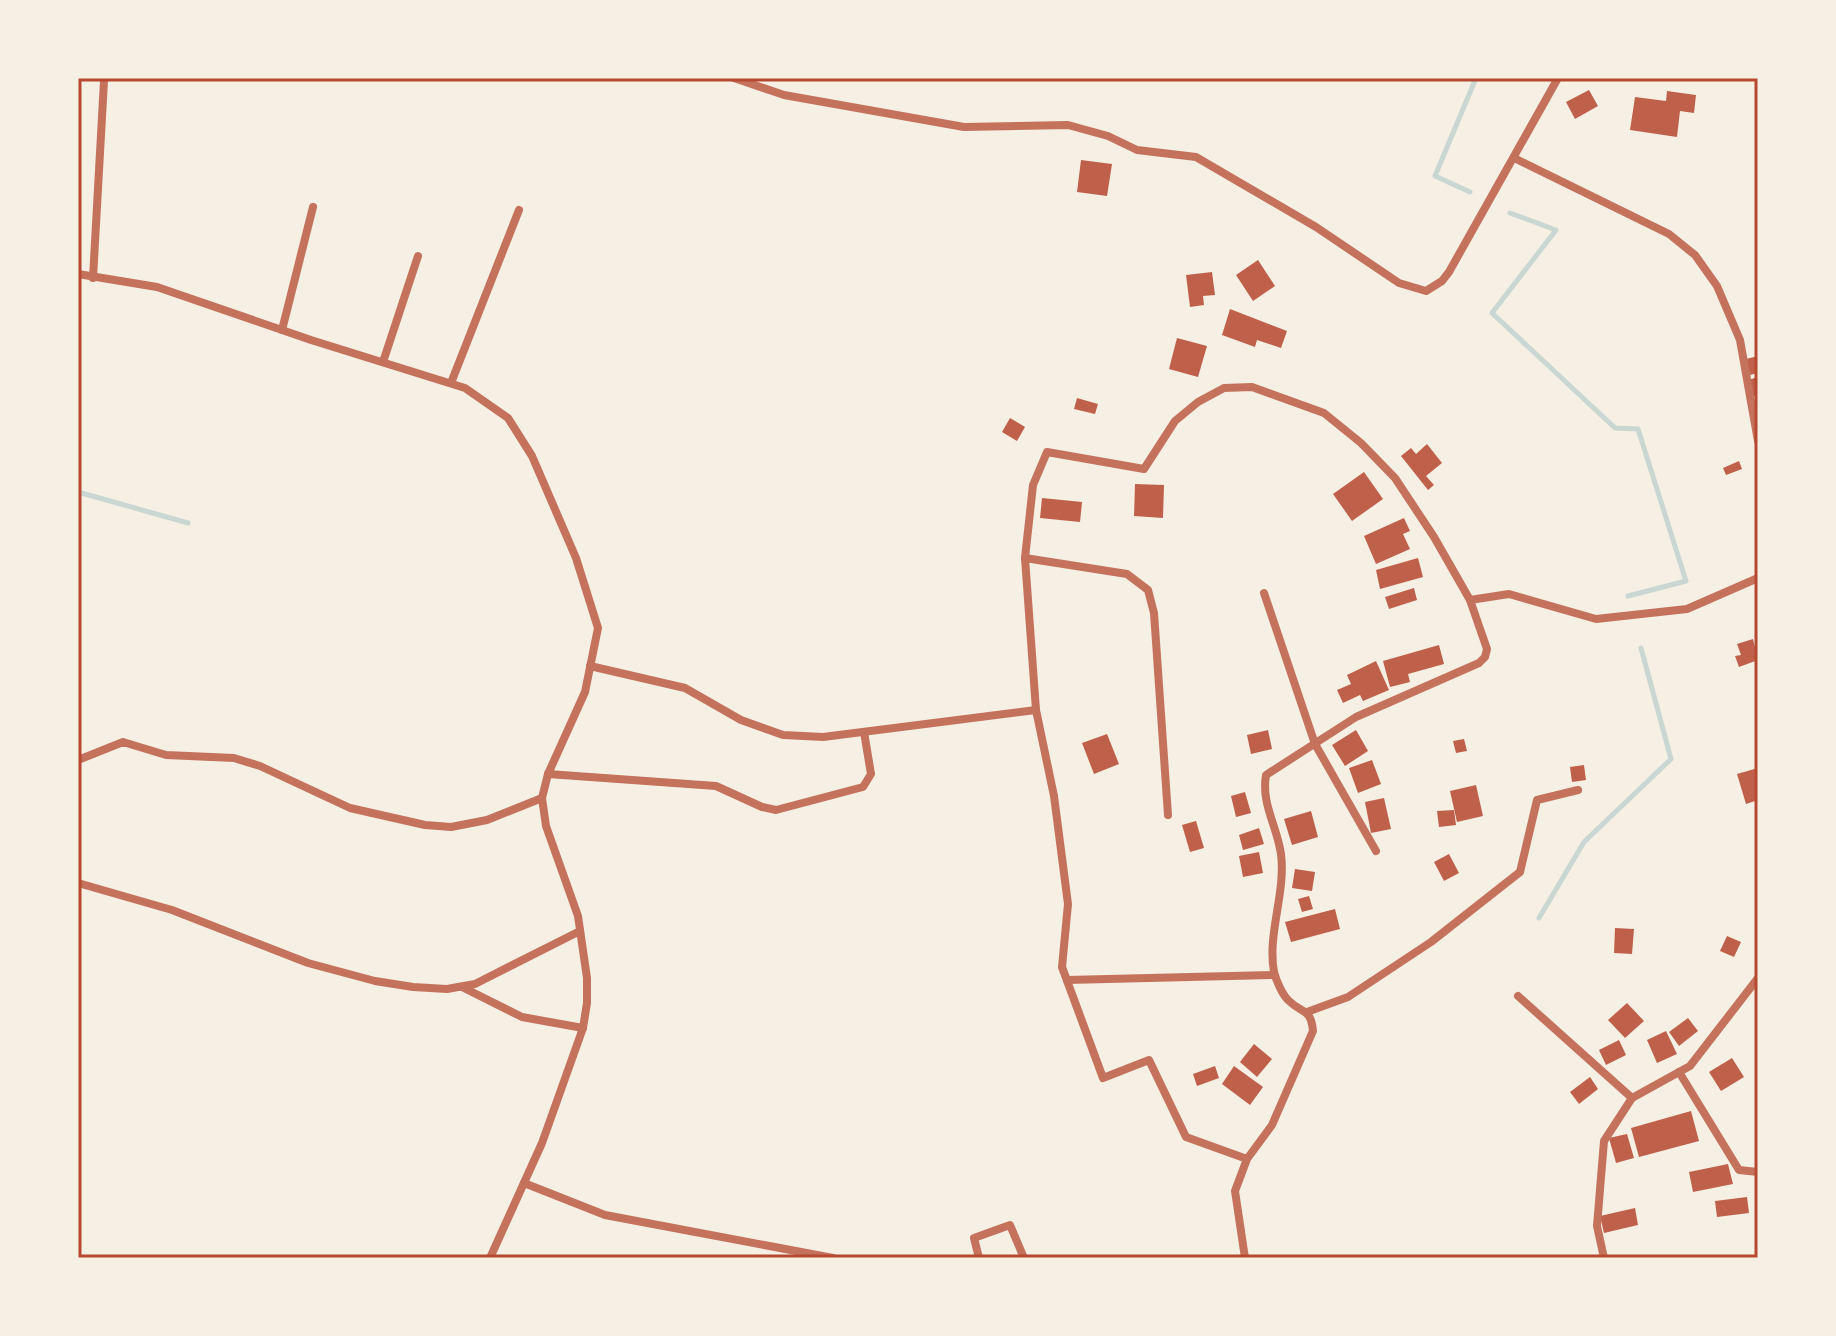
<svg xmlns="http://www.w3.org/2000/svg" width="1836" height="1336" font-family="'Open Sans',sans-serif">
<rect width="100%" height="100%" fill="#f6efe4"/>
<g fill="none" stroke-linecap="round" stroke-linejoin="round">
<g stroke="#c9d6d2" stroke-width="5">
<path d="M 1470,192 L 1435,176 L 1476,78"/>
<path d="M 1510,213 L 1556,230 L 1492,313 L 1615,428 L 1638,429 L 1686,581 L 1628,596"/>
<path d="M 78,492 L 188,523"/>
<path d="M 1539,918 L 1584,842 L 1671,759 L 1641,648"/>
</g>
</g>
<g fill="#bf614a">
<path d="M 1589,90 L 1598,106 L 1575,119 L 1566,102 Z"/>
<path d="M 1667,91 L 1696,95 L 1694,113 L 1680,111 L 1677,137 L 1630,130 L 1635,97 L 1666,101 Z"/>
<path d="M 1081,160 L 1112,164 L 1107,196 L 1077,192 Z"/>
<path d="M 1258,260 L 1275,286 L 1253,301 L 1236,275 Z"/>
<path d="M 1212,272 L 1215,295 L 1203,296 L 1204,305 L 1190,307 L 1186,275 Z"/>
<path d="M 1230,309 L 1287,331 L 1281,348 L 1257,340 L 1255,347 L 1222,335 Z"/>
<path d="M 1177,338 L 1207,346 L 1198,377 L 1169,369 Z"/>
<path d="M 1758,356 L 1758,373 L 1750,375 L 1746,359 Z"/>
<path d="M 1758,377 L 1758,395 L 1753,397 L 1748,380 Z"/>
<path d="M 1077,398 L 1098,404 L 1095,414 L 1074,409 Z"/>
<path d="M 1010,418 L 1025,427 L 1017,441 L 1002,432 Z"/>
<path d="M 1427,444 L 1442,463 L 1426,476 L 1434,485 L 1428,490 L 1401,456 L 1411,448 L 1416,454 Z"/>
<path d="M 1739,461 L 1742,469 L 1726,475 L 1723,468 Z"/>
<path d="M 1364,472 L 1383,499 L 1352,521 L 1333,494 Z"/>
<path d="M 1135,484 L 1164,485 L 1163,518 L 1134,516 Z"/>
<path d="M 1042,498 L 1082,502 L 1080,522 L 1040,518 Z"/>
<path d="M 1404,518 L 1410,531 L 1403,534 L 1410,549 L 1376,564 L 1364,536 Z"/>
<path d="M 1418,558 L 1423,577 L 1380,589 L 1376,570 Z"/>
<path d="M 1414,588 L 1417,600 L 1389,609 L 1385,597 Z"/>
<path d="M 1753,639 L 1758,660 L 1739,667 L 1735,656 L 1741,655 L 1737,644 Z"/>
<path d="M 1439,645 L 1444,664 L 1408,674 L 1410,682 L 1390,687 L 1383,661 Z"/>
<path d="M 1376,661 L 1389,690 L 1363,701 L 1360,695 L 1343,703 L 1337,690 L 1351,684 L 1347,675 Z"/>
<path d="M 1268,730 L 1272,749 L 1251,754 L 1247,735 Z"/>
<path d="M 1356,730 L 1368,751 L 1345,766 L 1332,745 Z"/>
<path d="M 1107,734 L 1119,764 L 1094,774 L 1082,743 Z"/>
<path d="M 1464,739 L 1467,751 L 1456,753 L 1453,741 Z"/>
<path d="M 1372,760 L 1381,784 L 1358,793 L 1349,768 Z"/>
<path d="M 1584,765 L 1586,780 L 1572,782 L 1570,767 Z"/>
<path d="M 1758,768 L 1758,800 L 1746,804 L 1737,774 Z"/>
<path d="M 1476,785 L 1483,816 L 1457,822 L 1450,791 Z"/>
<path d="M 1245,792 L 1251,813 L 1236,817 L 1231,796 Z"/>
<path d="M 1384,798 L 1391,829 L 1371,833 L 1365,802 Z"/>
<path d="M 1454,810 L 1456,825 L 1439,827 L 1437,811 Z"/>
<path d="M 1311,811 L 1318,837 L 1292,845 L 1284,819 Z"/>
<path d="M 1196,821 L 1204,848 L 1190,852 L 1182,825 Z"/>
<path d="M 1259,828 L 1264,844 L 1243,850 L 1239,835 Z"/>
<path d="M 1259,852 L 1263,873 L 1243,877 L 1239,856 Z"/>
<path d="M 1449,854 L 1459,873 L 1444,881 L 1434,862 Z"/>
<path d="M 1295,869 L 1315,872 L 1312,891 L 1292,888 Z"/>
<path d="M 1309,896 L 1313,909 L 1302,912 L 1298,899 Z"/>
<path d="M 1335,909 L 1340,929 L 1291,942 L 1285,922 Z"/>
<path d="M 1615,928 L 1634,929 L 1632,954 L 1614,953 Z"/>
<path d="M 1727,936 L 1741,942 L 1734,957 L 1720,951 Z"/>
<path d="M 1627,1003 L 1644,1021 L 1625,1038 L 1608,1020 Z"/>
<path d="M 1688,1018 L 1698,1031 L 1679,1046 L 1669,1032 Z"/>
<path d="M 1666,1031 L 1677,1054 L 1657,1063 L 1647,1040 Z"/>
<path d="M 1619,1040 L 1626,1055 L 1606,1065 L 1599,1050 Z"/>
<path d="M 1254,1044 L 1272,1059 L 1257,1077 L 1240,1062 Z"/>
<path d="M 1732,1058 L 1744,1077 L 1721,1091 L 1709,1072 Z"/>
<path d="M 1215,1066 L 1219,1078 L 1197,1086 L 1193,1074 Z"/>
<path d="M 1234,1066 L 1263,1087 L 1250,1105 L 1222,1084 Z"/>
<path d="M 1590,1077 L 1598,1089 L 1579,1104 L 1570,1092 Z"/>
<path d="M 1691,1111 L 1699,1141 L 1639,1157 L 1631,1128 Z"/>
<path d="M 1627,1134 L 1634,1158 L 1616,1163 L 1609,1138 Z"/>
<path d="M 1728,1164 L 1733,1184 L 1693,1192 L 1689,1172 Z"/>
<path d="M 1747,1197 L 1749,1213 L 1717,1217 L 1715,1201 Z"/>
<path d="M 1635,1208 L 1638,1225 L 1604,1233 L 1600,1216 Z"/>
</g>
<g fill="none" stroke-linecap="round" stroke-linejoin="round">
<g stroke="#c5725c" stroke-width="8">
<path d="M 734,78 L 784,95 L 964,127 L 1068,125 L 1108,136 L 1137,150 L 1196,157 L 1316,227 L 1399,283 L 1426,291 L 1442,281 L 1449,272 L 1558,78"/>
<path d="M 1514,158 L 1669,234 L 1695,255 L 1717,286 L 1740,340 L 1758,441"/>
<path d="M 78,274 L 157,287 L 311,340 L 465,388 L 508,418 L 532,456 L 576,558 L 598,628 L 585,692 L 548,774 L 542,798 L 546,826 L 578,916 L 587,978 L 587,1003 L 583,1028 L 542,1143 L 490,1258"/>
<path d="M 93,278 L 104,81"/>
<path d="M 282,330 L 313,207"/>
<path d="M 383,362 L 418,256"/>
<path d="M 451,383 L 519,210"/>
<path d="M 1025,558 L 1127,574 L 1148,590 L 1154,613 L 1168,815"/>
<path d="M 1264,593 L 1315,744 L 1376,851"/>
<path d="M 1470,600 L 1509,594 L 1596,619 L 1687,609 L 1758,578"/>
<path d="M 590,666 L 685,688 L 741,720 L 783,735 L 823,737 L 1036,710"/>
<path d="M 78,760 L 123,742 L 166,755 L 234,758 L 260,766 L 350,808 L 425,825 L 451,827 L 487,820 L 542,798"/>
<path d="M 548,774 L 716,786 L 762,807 L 776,810 L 863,787 L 871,774 L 864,732"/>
<path d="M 78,883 L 172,910 L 308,963 L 375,981 L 413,987 L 447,989 L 475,984 L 580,931"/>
<path d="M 1067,980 L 1274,975"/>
<path d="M 462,987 L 522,1017 L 583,1028"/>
<path d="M 1518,996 L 1632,1098"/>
<path d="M 1307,1012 L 1348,997 L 1431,942 L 1520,872 L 1537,800 L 1578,790"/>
<path d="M 1679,1072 L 1739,1170 L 1758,1172"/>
<path d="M 524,1183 L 605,1215 L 833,1258"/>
<path d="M 979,1258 L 974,1238 L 1010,1225 L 1024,1258"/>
<path d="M 1245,1258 L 1235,1191 L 1247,1159 L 1272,1125 L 1313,1031 C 1311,1008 1302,1014 1288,1000 C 1282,994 1276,980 1274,972 C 1267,934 1286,893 1281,854 C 1277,826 1261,804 1266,775 L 1356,717 L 1479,663 L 1485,657 L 1487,649 L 1470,600 L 1434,537 L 1395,478 L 1361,443 L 1324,413 L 1252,387 L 1224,388 L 1198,402 L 1175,421 L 1144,469 L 1047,452 L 1033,485 L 1025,558 L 1036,710 L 1054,796 L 1068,904 L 1062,967 L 1103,1078 L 1149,1060 L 1186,1137 L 1247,1159"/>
<path d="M 1604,1258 L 1597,1226 L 1604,1141 L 1632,1098 L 1690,1066 L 1758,978"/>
</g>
</g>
<rect width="1836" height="1336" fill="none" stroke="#f6efe4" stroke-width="160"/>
<rect x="80" y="80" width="1676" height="1176" fill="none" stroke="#b5482f" stroke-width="3"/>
</svg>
